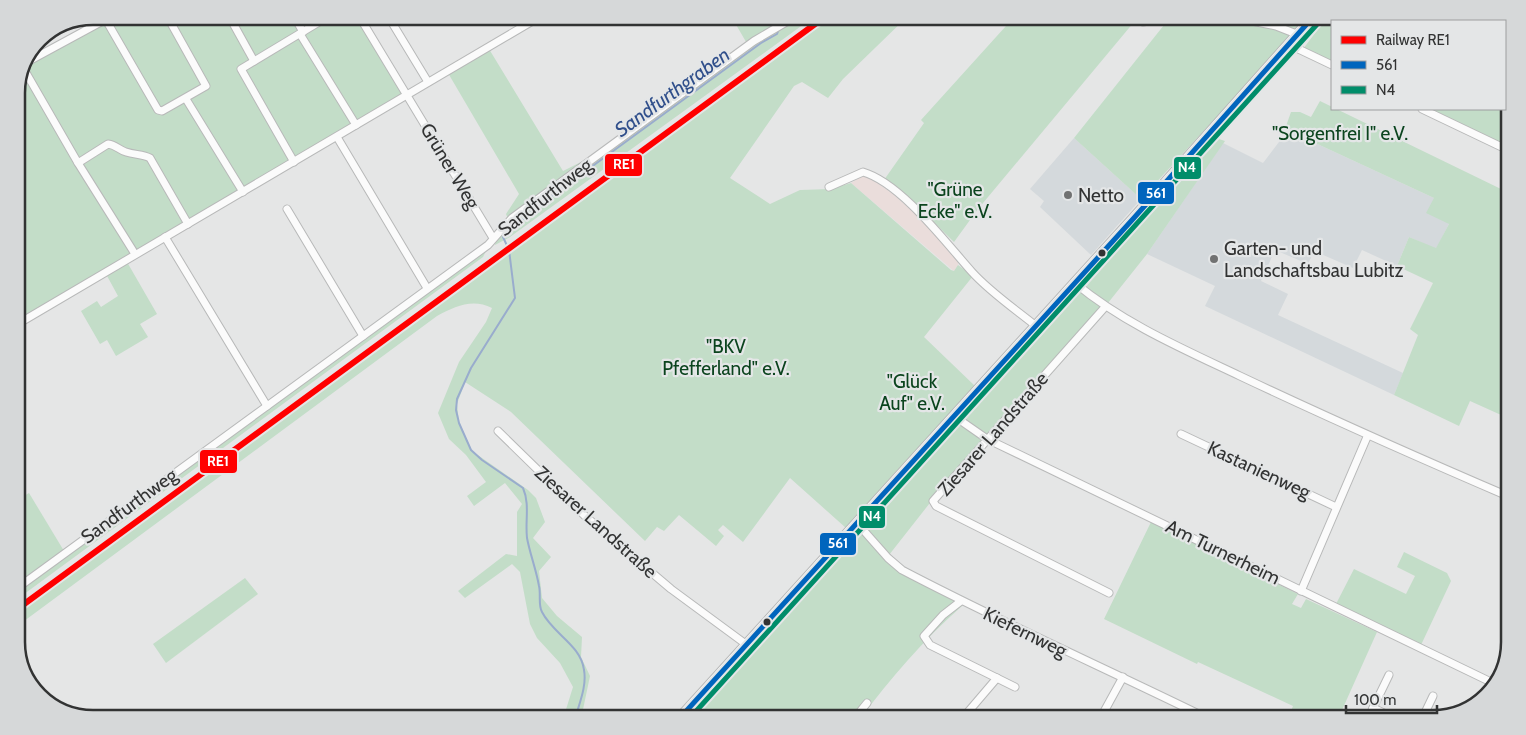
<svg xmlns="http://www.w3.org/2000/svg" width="1526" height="735" font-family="Cabin,sans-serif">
<rect width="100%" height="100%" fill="#e5e6e6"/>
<g fill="#d4d9dc">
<path d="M 1285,129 L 1434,198 L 1449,224 L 1436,249 L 1409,237 L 1397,266 L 1362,250 L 1353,268 L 1314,251 L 1308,264 L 1275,250 L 1261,281 L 1288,294 L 1278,315 L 1403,373 L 1394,395 L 1205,306 L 1215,286 L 1147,254 L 1223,143 L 1263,163 L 1279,142 Z"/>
<path d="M 1074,138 L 1141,199 L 1091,255 L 1040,207 L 1044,201 L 1030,189 Z"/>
</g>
<path fill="#eadddb" d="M 864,175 L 868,176 L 893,194 L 925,222 L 958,258 L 958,265 L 954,271 L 851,183 Z"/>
<g fill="#c3ddc8">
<path d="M 116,16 L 358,16 L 403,94 L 16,322 L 16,89 L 27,64 Z"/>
<path d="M 731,16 L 815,16 L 510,237 L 495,245 L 496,238 L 511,221 L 749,47 Z"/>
<path d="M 833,16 L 908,16 L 843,79 L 828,98 L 802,82 L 794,86 L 730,178 L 770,204 L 800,190 L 831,189 L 851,183 L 951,270 L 954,271 L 958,265 L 973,276 L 924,337 L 975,386 L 846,528 L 790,478 L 743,542 L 723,525 L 718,530 L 724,536 L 716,546 L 679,515 L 664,531 L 657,527 L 645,541 L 511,412 L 465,382 L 457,404 L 459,422 L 472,451 L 528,490 L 536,498 L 545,522 L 533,538 L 551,557 L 539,571 L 542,598 L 557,616 L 582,637 L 581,657 L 590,676 L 581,719 L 563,719 L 573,687 L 560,663 L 537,638 L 530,624 L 520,572 L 512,564 L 465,598 L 458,591 L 506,554 L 517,556 L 517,512 L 522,504 L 505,483 L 474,506 L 467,496 L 486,482 L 466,455 L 449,439 L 438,413 L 459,362 L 486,322 L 492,308 C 473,298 455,306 437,316 L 16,627 L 16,614 Z"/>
<path d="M 1015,16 L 1122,16 L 1134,22 L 978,209 L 954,242 L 911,200 L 884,180 L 924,123 L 921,120 Z"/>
<path d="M 1189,16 L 1235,19 L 1292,35 L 1141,199 L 1074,138 L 1168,20 Z"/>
<path d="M 1242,16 L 1308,16 L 1297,30 L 1280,24 Z"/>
<path d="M 1328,16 L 1432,16 L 1454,21 L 1332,21 L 1332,63 L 1303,49 Z"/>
<path d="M 489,49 L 563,171 L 589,158 L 508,219 L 506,214 L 519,194 L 448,73 Z"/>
<path d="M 1505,74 L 1510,89 L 1510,149 L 1426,109 L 1505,109 Z"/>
<path d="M 1320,101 L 1501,189 L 1510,171 L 1510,389 L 1504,396 L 1510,402 L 1510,419 L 1470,401 L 1459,426 L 1394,395 L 1418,335 L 1410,329 L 1433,283 L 1397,266 L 1409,237 L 1436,248 L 1449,224 L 1426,213 L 1434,198 L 1285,129 L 1291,112 L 1300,112 L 1311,117 Z"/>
<path d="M 1219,139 L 1225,141 L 1147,254 L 1108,303 L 1010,412 L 1015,417 L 997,440 L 989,435 L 933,499 L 889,555 L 887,559 L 962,606 C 923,640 891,678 860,719 L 687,719 Z"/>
<path d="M 486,251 L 483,257 L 16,600 L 16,592 Z"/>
<path d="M 127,262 L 157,314 L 140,324 L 148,337 L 116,356 L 107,340 L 100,344 L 81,311 L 97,301 L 101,307 L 118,296 L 106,274 Z"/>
<path d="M 29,493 L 64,551 L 16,586 L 16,501 Z"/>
<path d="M 1151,522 L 1298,594 L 1292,604 L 1301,608 L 1306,599 L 1377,632 L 1338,719 L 1309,719 L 1291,711 L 1293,706 L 1198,662 L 1197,664 L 1104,619 Z"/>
<path d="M 1404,552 L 1447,573 L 1451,581 L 1421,645 L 1336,604 L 1354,569 L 1406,594 L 1415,576 L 1397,567 Z"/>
<path d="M 245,578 L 258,594 L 166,663 L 153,644 Z"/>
</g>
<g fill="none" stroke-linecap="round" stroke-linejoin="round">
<path stroke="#99accd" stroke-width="2" d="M 575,719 C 579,704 587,686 584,670 C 581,645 553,634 542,612 C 538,605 541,594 539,586 C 536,569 530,554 527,538 C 525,521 530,504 523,488 L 482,460 L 471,450 L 459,423 L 456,410 L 457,399 L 471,368 L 515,298 L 509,250 L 503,237 L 542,203 L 761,43 L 777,34 L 779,29"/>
<g stroke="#b8b9b9" stroke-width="9">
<g id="street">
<path d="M 229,16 L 254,61"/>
<path d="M 294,16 L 303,32"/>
<path d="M 359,16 L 493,238"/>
<path d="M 388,16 L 428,82"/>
<path d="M 1128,16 L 1143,22 L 1171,16"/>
<path d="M 1227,16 L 1276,26 L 1299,35"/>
<path d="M 106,20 L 158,110 L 162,111 L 206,86 L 167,16"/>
<path d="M 300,34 L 356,125"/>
<path d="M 1290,45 L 1332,65"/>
<path d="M 29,61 L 112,16"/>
<path d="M 25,71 L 78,163 L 135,254"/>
<path d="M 186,99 L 243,192"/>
<path d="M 1422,109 L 1510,151"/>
<path d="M 337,137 L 427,288"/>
<path d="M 294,162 L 241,69 L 329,16"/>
<path d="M 78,163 L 108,144 C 116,145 119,150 126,152 C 135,155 143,154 150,158 L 188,224"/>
<path d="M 829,187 L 863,172 C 901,183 946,243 972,272 C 990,292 1015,309 1036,326"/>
<path d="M 287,209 L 363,336"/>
<path d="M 165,237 L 267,406"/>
<path d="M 1075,283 C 1123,323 1183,349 1240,376 C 1329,418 1419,458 1510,497"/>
<path d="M 1105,307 L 933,501 L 936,506 L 1109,593"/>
<path d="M 16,325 L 541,16"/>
<path d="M 954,416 L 987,439 L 1495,684"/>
<path d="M 498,431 L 585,516 L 671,589 L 747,645"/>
<path d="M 1181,434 L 1336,507"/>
<path d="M 857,523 L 888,558 L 902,570 C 1003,623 1107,669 1209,719"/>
<path d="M 16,589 L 488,245 L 512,218 L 754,41 L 788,21"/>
<path d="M 1301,591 L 1367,437"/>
<path d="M 961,601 L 943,615 L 924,636 L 930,645 L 1015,687"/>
<path d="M 1373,708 L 1389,675"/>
<path d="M 854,719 L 867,703"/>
<path d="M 962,719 L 997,678"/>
<path d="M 1100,719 L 1123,677"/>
<path d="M 1368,719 L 1373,708 L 1397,719"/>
<path d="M 1422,719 L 1433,696"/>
</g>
</g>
<g stroke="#b8b9b9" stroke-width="12">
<path id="secondary" d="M 679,719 L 1133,219 L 1314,16"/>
</g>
<use href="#street" stroke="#fbfbfb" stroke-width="7"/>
<use href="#secondary" stroke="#fbfbfb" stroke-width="10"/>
<g stroke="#e4e6e7" stroke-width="9">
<path id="bus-1" d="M 679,719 L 1133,219 L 1314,16"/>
</g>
<g stroke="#e4e6e7" stroke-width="9">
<path id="bus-2" d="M 689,719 L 1320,21"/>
</g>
<use href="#bus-1" stroke="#0065bd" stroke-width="5"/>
<use href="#bus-2" stroke="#008d6a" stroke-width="5"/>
<g stroke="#e4e6e7" stroke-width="10">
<path id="rail-1" d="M 16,610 L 826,16"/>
</g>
<use href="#rail-1" stroke="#f00" stroke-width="6"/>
</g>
<g fill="#717272" stroke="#e4e6e7" stroke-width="2">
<circle cx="1068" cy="195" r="5"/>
<circle cx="1214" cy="259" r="5"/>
</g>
<g fill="#323333" stroke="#e4e6e7" stroke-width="2">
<circle cx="1102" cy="253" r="4.5"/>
<circle cx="767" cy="622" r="4.5"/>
</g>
<g text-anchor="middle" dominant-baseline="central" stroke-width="4.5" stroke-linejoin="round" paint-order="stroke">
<g font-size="19" fill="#0b441e" stroke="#e4e6e7">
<text x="1340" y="133">"Sorgenfrei I" e.V.</text>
<text x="955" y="189">"Grüne<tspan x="955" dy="22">Ecke" e.V.</tspan></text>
<text x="726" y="346">"BKV<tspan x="726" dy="22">Pfefferland" e.V.</tspan></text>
<text x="912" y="381">"Glück<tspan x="912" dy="22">Auf" e.V.</tspan></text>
</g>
<g font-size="19" fill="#323333" stroke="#e4e6e7">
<text transform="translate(450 166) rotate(59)">Grüner Weg</text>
<text transform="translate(545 197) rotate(-38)">Sandfurthweg</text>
<text transform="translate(993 434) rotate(-49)">Ziesarer Landstraße</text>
<text transform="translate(1259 470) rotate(25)">Kastanienweg</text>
<text transform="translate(129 506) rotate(-36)">Sandfurthweg</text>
<text transform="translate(596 522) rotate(42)">Ziesarer Landstraße</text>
<text transform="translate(1223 552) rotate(26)">Am Turnerheim</text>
<text transform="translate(1025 632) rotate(26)">Kiefernweg</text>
</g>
<g font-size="19" fill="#323333" stroke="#e4e6e7" text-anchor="start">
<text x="1078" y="195">Netto</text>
<text x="1224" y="248">Garten- und<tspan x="1224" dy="22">Landschaftsbau Lubitz</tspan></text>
</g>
<g font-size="20" font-style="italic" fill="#304f8b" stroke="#e4e6e7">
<text transform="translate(672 92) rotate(-36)">Sandfurthgraben</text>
</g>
</g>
<path d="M0 0H1526V735H0ZM93 25H1433A68 68 0 0 1 1501 93V642A68 68 0 0 1 1433 710H93A68 68 0 0 1 25 642V93A68 68 0 0 1 93 25Z" fill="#d6d8d9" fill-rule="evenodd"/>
<path fill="none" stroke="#323333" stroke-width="2.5" d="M93 25H1433A68 68 0 0 1 1501 93V642A68 68 0 0 1 1433 710H93A68 68 0 0 1 25 642V93A68 68 0 0 1 93 25Z"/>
<g stroke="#e4e6e7" stroke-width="2">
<rect x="604" y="153" width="39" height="24" rx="5" fill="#f00"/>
<rect x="1173" y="156" width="29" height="24" rx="5" fill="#008d6a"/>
<rect x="1137" y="181" width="38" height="24" rx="5" fill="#0065bd"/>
<rect x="199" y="449" width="39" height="25" rx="5" fill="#f00"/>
<rect x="858" y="505" width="28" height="24" rx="5" fill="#008d6a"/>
<rect x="819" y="532" width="38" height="24" rx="5" fill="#0065bd"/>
</g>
<g font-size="14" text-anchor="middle" font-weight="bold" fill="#fff">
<text x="624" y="169">RE1</text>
<text x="1187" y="172">N4</text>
<text x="1156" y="198">561</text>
<text x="218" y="466">RE1</text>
<text x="872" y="521">N4</text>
<text x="838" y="548">561</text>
</g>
<rect x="1331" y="20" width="175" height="90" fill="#e4e6e7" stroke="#9d9e9f"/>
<rect x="1341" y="36" width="25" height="8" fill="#ff0000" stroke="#9d9e9f"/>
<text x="1376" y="45" font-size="15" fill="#323333">Railway RE1</text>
<rect x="1341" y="61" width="25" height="8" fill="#0065bd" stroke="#9d9e9f"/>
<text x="1376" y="70" font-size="15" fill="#323333">561</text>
<rect x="1341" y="86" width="25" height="8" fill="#008d6a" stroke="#9d9e9f"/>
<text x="1376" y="95" font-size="15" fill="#323333">N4</text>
<path d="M1346 705v8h91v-8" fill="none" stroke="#323333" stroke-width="2.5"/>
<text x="1354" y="705" font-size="15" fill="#323333" stroke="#e4e6e7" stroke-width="4" paint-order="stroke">100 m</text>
</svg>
